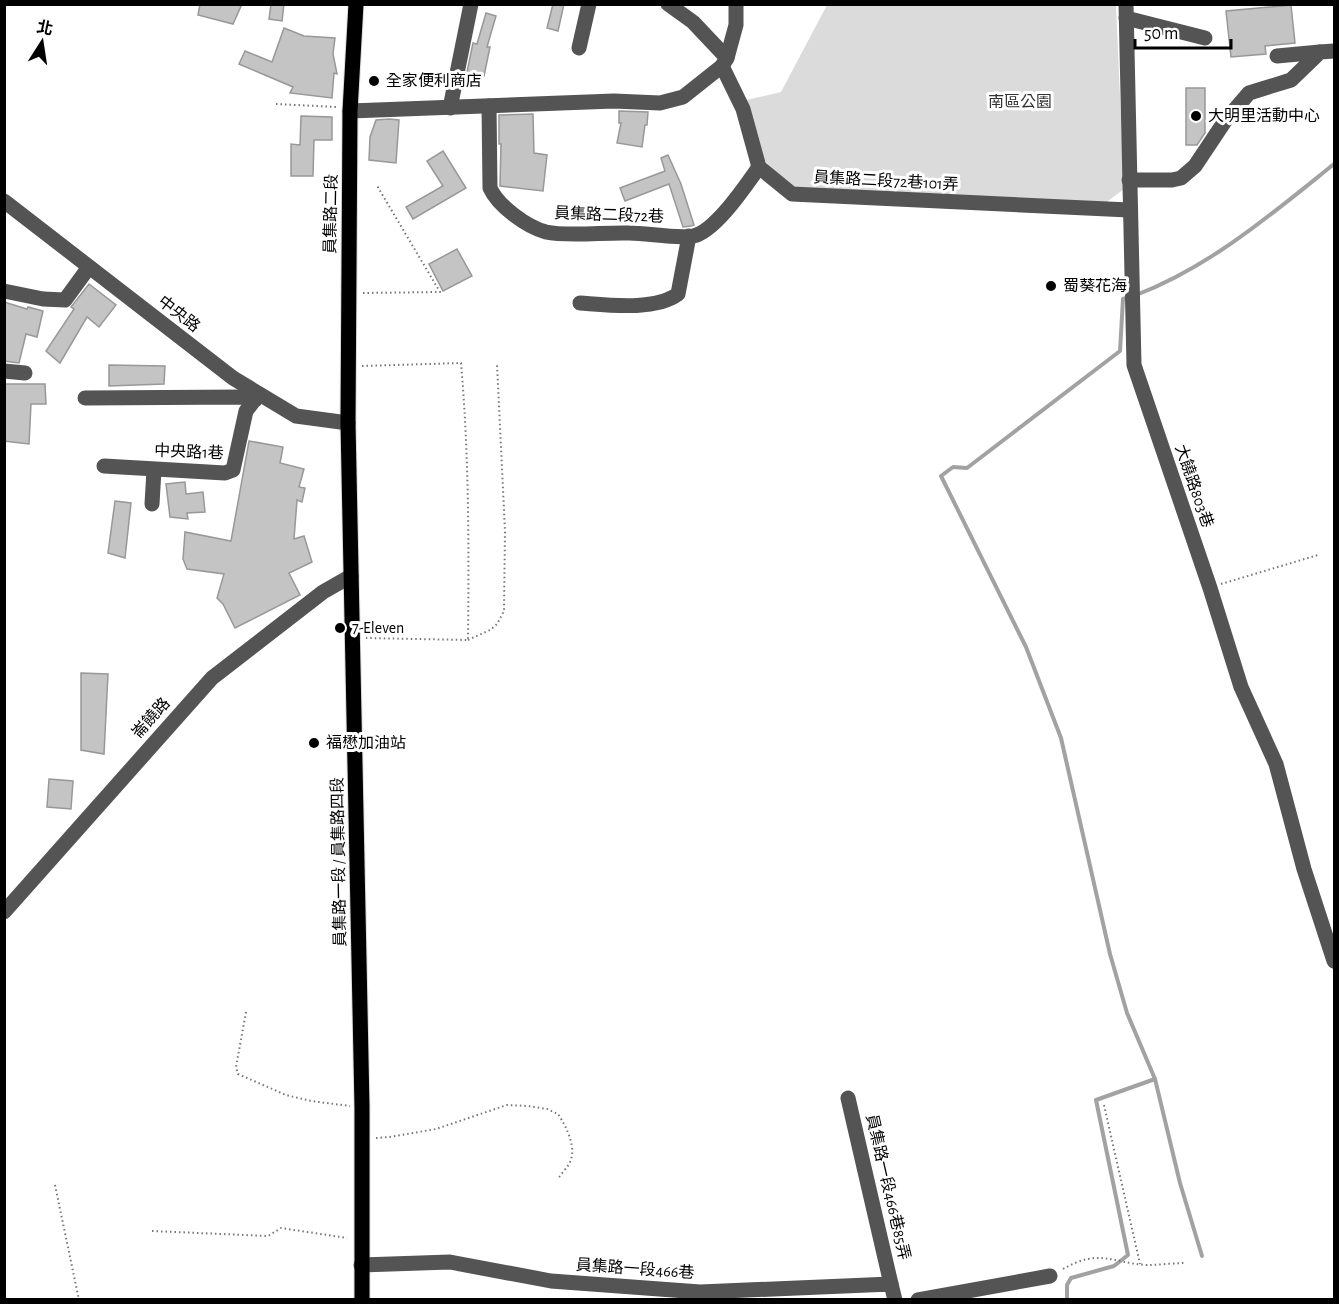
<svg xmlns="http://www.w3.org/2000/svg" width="1339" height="1304" font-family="'Alegreya Sans','Noto Sans TC',sans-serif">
<rect width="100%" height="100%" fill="#fff"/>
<path fill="#dbdbdb" d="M 827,5 L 1116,5 L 1124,189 L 1104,204 L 792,189 L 764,160 L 742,101 L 781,92 Z"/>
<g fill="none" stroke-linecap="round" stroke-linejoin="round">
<g stroke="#a2a2a2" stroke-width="4">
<path d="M 1136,295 C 1210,267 1273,213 1334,164"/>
<path d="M 1155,1079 L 1180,1183 L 1202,1256"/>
<path d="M 1067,1300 L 1067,1285 L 1071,1278 L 1114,1266 L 1128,1255 L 1096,1100 L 1155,1079 L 1127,1013 L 1110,954 L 1061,738 L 1026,647 L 941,476 L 953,467 L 967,468 L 1120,351 L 1123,299 L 1129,297"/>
</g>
</g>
<g fill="#c4c4c4" stroke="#989898" stroke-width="1.5">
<path d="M 200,4 L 242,4 L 233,24 L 198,15 Z"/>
<path d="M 271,4 L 284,4 L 282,21 L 269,19 Z"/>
<path d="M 553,4 L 564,4 L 558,31 L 547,28 Z"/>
<path d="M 1291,5 L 1295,43 L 1265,46 L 1266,54 L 1231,57 L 1226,11 Z"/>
<path d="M 486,13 L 496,16 L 487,47 L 490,47 L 484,76 L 467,72 L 473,43 L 477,44 Z"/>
<path d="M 284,28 L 304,36 L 335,38 L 333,54 L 337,74 L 334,73 L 332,98 L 290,93 L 293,87 L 239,64 L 245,51 L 272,62 Z"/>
<path d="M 1186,88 L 1205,88 L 1205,133 L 1197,145 L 1186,145 Z"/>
<path d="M 619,111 L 648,112 L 647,125 L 645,125 L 642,147 L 617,143 L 621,123 L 619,123 Z"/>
<path d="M 533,114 L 534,153 L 547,155 L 543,191 L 500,186 L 501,144 L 499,144 L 499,115 Z"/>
<path d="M 301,116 L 332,117 L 332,140 L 314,140 L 313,176 L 291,176 L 291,144 L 300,145 Z"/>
<path d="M 389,119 L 399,120 L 396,163 L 369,160 L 370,137 L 376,120 Z"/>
<path d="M 443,151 L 466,188 L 413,219 L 406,207 L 443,186 L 427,161 Z"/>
<path d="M 668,155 L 681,184 L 694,225 L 691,226 L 683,227 L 669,184 L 625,201 L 620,188 L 665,171 L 661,158 Z"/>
<path d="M 457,249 L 472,276 L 443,291 L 429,264 Z"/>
<path d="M 89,284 L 116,305 L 99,327 L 87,317 L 60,363 L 46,351 L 74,309 L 71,307 Z"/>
<path d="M 4,302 L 27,309 L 28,307 L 43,311 L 37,337 L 26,334 L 19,363 L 4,361 Z"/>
<path d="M 109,365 L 165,366 L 164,384 L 109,386 Z"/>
<path d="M 4,384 L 45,384 L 46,404 L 31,404 L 29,444 L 4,441 Z"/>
<path d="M 249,441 L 283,447 L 280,463 L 304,469 L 299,487 L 305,488 L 302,502 L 297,500 L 294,539 L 304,536 L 312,562 L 289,573 L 300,595 L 235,628 L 223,604 L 217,598 L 224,574 L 187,569 L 183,559 L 185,532 L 231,541 Z"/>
<path d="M 185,482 L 186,494 L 203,492 L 205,512 L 187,513 L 188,519 L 170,517 L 166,484 Z"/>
<path d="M 115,501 L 131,503 L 125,558 L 108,553 Z"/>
<path d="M 81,673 L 108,674 L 104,754 L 81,750 Z"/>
<path d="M 49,779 L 73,781 L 71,809 L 47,807 Z"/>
</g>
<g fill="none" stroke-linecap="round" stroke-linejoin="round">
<g stroke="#dbdbdb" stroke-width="17">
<path id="major" d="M 356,4 L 350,111 L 348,423 L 362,1107 L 362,1300"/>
</g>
<g stroke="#767676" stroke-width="2" stroke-dasharray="1.5 3" stroke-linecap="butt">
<path d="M 276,104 L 336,107"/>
<path d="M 363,293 L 440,292 L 376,184"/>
<path d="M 362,366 L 461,363 C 469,455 469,548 468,640 L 366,638"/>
<path d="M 1221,584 L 1318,555"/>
<path d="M 468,640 L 490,630 L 497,624 L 504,611 L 505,531 L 497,364"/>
<path d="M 246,1012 L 236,1067 L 238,1074 L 286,1095 L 311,1101 L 350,1106"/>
<path d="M 1104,1105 L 1140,1264"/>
<path d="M 376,1138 L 389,1137 L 436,1129 L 507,1105 L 528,1106 L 547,1109 L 558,1114 C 566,1126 578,1149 569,1164 C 566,1169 561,1174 558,1179"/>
<path d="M 55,1185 L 79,1300"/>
<path d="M 152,1231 L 268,1236 L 281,1228 L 347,1238"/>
<path d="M 1063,1269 C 1100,1248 1111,1263 1147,1265 C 1159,1265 1173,1263 1185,1263"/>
</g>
<g stroke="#545454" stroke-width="15">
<path d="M 668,4 L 693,22 L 727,58"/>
<path d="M 1126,4 L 1134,365 L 1210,588 L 1241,687 L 1276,764 L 1304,869 L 1334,961"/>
<path d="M 1126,18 L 1205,38"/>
<path d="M 579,48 L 589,4"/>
<path d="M 1277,56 L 1320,52"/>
<path d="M 722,66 L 743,109 L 759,167 L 792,194 L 1129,210"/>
<path d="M 489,106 L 490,188 C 498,206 527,227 546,232 C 568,237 605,232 629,233 C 647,233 677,239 693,236 C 715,232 746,185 759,167"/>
<path d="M 450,108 L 471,4"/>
<path d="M 350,111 L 614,101 L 660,103 L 683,97 L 722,66 L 727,58 L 736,25 L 736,4"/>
<path d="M 1129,180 L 1172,180 L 1181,178 L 1195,166 L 1225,121 L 1249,93 L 1291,80 L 1320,52 L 1334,51"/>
<path d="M 4,201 L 233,378 L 296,416 L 348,423"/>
<path d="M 4,291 L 43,299 L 65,300 L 89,267"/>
<path d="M 580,303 C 608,305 655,311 678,294 L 689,236"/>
<path d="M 4,371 L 25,373"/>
<path d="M 85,398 L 244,397 L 255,400"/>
<path d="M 104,466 L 225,473 L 233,470 L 246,411 L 259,394"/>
<path d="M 152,504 L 154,470"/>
<path d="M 4,912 L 212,678 L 323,592 L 351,576"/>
<path d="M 848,1098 L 891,1284"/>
<path d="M 361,1265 L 450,1262 L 551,1281 L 700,1292 L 891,1284 L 895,1300"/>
<path d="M 918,1300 L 1050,1276"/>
</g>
<use href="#major" stroke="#000" stroke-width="15"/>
</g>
<g fill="#000" stroke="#fff" stroke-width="2">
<circle cx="374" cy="81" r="6"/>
<circle cx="1196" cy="116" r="6"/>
<circle cx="1051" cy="286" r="6"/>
<circle cx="340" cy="628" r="6"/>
<circle cx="314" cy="743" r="6"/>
</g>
<g text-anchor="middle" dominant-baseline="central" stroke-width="6" stroke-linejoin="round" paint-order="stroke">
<g font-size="16" fill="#000" stroke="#fff" text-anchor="start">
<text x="386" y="81">全家便利商店</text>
<text x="1208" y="116">大明里活動中心</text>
<text x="1063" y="286">蜀葵花海</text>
<text x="352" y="628">7-Eleven</text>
<text x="326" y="743">福懋加油站</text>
</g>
<g font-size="16" fill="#323232" stroke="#fff">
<text x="1020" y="102">南區公園</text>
</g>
<g font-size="16" fill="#000" stroke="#fff">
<text transform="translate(886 181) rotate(3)">員集路二段72巷101弄</text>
<text transform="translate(331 214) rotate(-89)">員集路二段</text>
<text transform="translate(609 215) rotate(2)">員集路二段72巷</text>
<text transform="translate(179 314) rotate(38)">中央路</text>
<text transform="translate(189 452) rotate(2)">中央路1巷</text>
<text transform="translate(1194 486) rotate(71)">大饒路803巷</text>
<text transform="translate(151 718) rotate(-48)">崙饒路</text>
<text transform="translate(339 862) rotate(-91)">員集路一段 / 員集路四段</text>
<text transform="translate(888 1187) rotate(77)">員集路一段466巷85弄</text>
<text transform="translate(635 1269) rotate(4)">員集路一段466巷</text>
</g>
</g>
<rect width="1339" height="1304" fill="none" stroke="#000000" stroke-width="12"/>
<g transform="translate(42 42) rotate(12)" stroke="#ffffff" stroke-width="4.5" paint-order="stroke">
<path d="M0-4.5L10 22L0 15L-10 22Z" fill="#000000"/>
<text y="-9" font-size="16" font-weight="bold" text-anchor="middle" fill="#000000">北</text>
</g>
<path d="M1135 39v9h96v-9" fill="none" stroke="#000000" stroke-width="3"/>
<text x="1144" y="39" font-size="18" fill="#000000" stroke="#ffffff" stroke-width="4.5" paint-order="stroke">50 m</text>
</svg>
